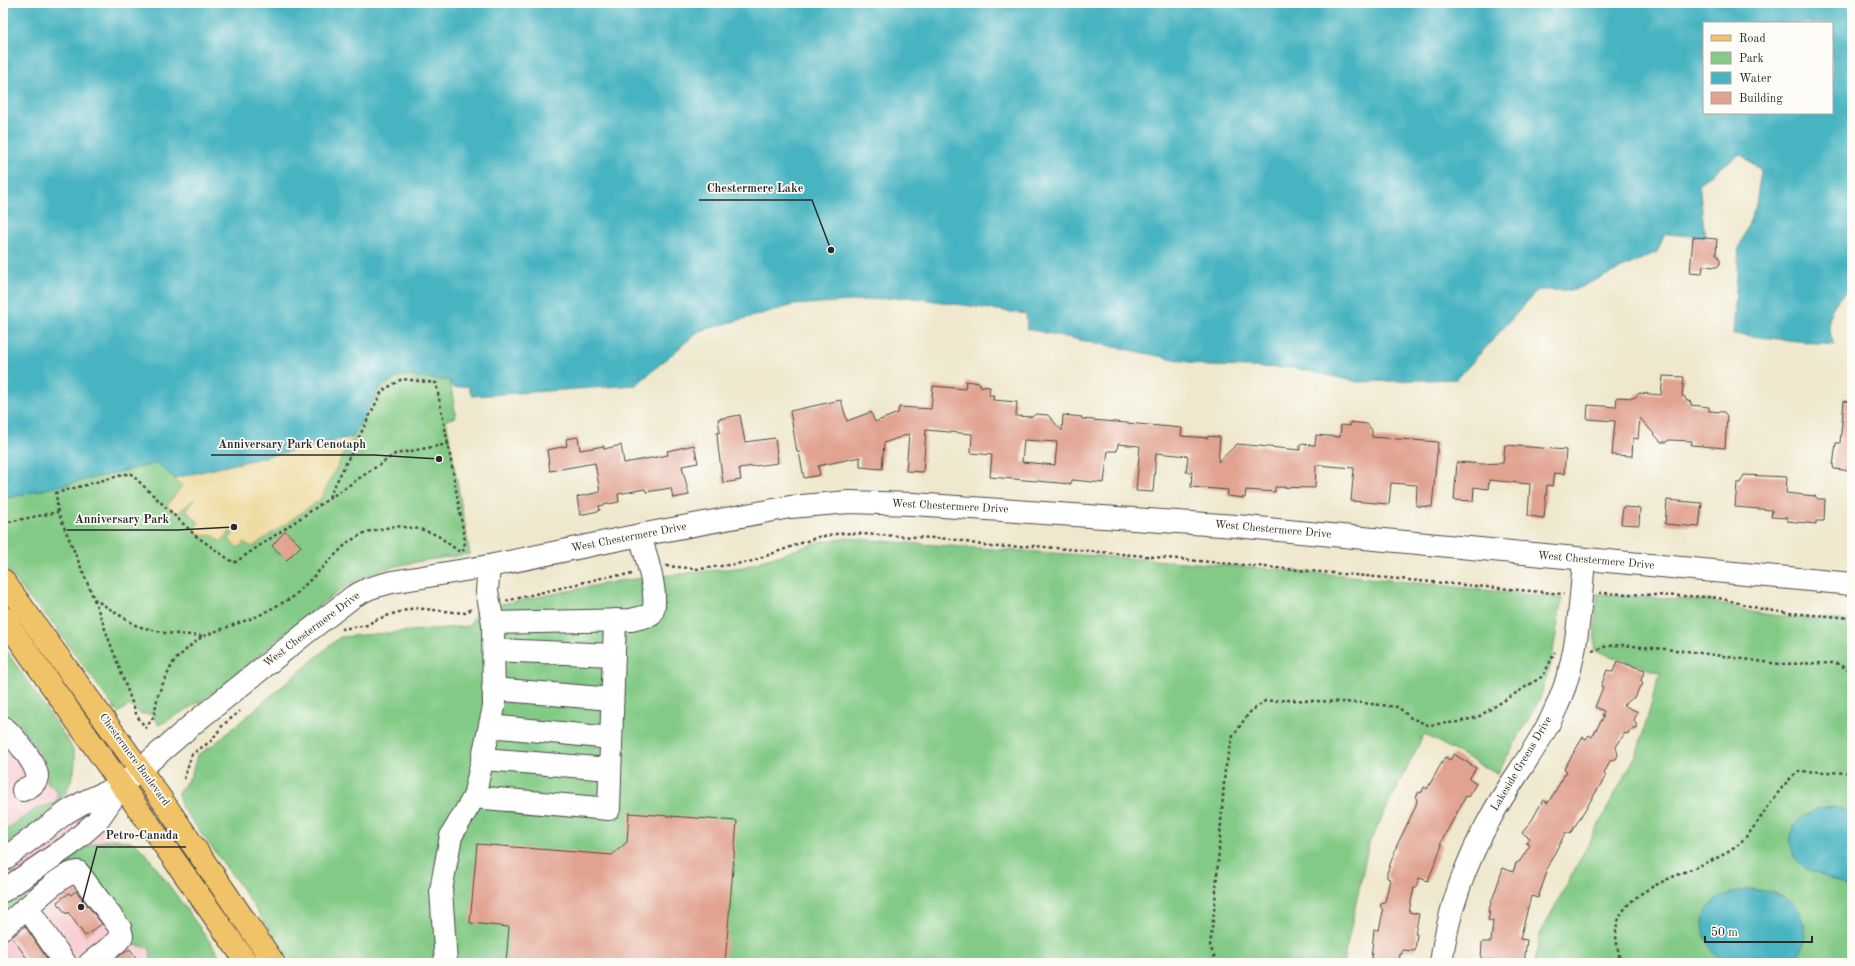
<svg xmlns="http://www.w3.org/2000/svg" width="1855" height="966" font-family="'Old Standard TT',serif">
<rect width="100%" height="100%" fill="#fdfcf7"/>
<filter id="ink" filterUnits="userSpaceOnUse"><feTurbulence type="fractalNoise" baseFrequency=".025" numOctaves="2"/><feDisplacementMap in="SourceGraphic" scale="8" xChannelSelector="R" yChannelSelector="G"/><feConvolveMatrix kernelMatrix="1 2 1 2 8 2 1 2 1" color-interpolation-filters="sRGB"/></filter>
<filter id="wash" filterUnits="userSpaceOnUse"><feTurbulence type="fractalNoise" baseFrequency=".012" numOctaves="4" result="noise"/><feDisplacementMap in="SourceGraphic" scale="16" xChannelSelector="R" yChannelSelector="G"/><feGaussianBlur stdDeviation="0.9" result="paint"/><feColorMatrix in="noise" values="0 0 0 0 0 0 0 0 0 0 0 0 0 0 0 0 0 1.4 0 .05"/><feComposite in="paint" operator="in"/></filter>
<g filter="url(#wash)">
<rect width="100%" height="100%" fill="#efe8ce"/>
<path fill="#f7cfd4" d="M 3,701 L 55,771 L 126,856 L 203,963 L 3,963 Z"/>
<g fill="#83ca86" stroke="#577a58">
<path d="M 402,375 L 450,381 L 456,417 L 446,420 L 470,554 C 442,558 413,561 386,569 C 332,584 275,645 231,679 C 209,697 184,711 159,725 L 151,714 L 141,714 L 129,705 L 118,713 L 50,620 L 29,598 L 3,563 L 3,499 L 157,463 L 352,437 L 380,387 Z"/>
<path d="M 848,538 C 973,549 1097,555 1222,565 C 1335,573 1449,587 1562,598 L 1551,664 L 1539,701 L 1497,774 L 1424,734 L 1369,843 L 1343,963 L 292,963 L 238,883 L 181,806 L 178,793 L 191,776 L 197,755 L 212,746 L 340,637 L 469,626 L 478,609 L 618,581 L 744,567 L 819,542 Z"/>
<path d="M 1597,594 L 1710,601 C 1722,603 1728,606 1739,609 C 1771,618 1818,618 1852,621 L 1852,963 L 1535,963 L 1539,936 L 1637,753 L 1660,673 L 1594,650 Z"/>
<path d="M 3,646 L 68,741 C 71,746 75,752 75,758 C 76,801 34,824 4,846 L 3,832 L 37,808 L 55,803 L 58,796 L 56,790 L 47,782 L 48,770 L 43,758 L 19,726 L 14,721 L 3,721 Z"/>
<path d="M 114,839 L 135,843 L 148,856 L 225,963 L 162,963 L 160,960 L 156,963 L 151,963 L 150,949 L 146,947 L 130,944 L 83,861 L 74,863 L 10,911 L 7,910 L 6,903 C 39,879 72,845 114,839 Z"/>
</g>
<path fill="#eeda9e" stroke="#8c8264" d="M 352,437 L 320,500 L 252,547 L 244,542 L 238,548 L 229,540 L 233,534 L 230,531 L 221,542 L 213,535 L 201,536 L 194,529 L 199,522 L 186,511 L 195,498 L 177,514 L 167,505 L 182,486 L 174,478 Z"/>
<g fill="#46b4c1" stroke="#387076" fill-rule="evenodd">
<path d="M 3,3 L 1852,3 L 1852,288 C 1829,306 1824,316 1834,345 L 1733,334 L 1739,248 L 1756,205 L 1761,170 L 1740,154 L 1699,183 L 1705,237 L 1665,234 L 1657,252 L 1574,290 L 1538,290 L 1457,379 L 1358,382 L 1294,368 L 1208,366 L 1027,329 L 1026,314 L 907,297 L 794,305 L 699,331 L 636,385 L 472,396 L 468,386 L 454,388 L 450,381 L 402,375 L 380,387 L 352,437 L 174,478 L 157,463 L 3,499 ZM 1704,23 L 1832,23 L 1832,113 L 1704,113 Z"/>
<path d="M 1835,807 L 1852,813 L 1852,893 L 1842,884 L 1806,869 L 1794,857 L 1790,842 L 1793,826 L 1804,816 L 1817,809 Z"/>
<path d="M 1751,889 C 1764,891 1776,892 1787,899 C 1802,908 1809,934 1802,950 C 1800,955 1793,959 1789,963 L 1727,963 C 1705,953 1692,915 1716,900 C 1726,893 1739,891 1751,889 Z"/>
</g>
<g id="blocks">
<g fill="#e1a290" fill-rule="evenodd">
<path d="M 1693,237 L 1717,239 L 1716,254 L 1720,259 L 1720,264 L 1717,267 L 1703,266 L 1702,274 L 1690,273 Z"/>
<path d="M 1663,376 L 1684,377 L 1682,396 L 1685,397 L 1686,400 L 1691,402 L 1691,405 L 1709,407 L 1709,411 L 1724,412 L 1727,416 L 1725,448 L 1691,445 L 1692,441 L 1669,440 L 1666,442 L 1661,442 L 1640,418 L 1638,439 L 1633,438 L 1632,456 L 1612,455 L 1615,421 L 1587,419 L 1588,405 L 1616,407 L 1617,397 L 1634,398 L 1639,393 L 1661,395 Z"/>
<path d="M 966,381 L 980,383 L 980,386 L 990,387 L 989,395 L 994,395 L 993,400 L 1017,402 L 1016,416 L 1032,417 L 1036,414 L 1048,415 L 1062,431 L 1063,415 L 1082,417 L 1082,419 L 1182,428 L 1181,436 L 1208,438 L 1208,436 L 1220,437 L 1218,462 L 1237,444 L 1300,450 L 1300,444 L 1315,445 L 1316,435 L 1340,437 L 1341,425 L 1350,426 L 1350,422 L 1367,424 L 1372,430 L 1372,437 L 1438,442 L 1432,507 L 1416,506 L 1417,485 L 1391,483 L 1389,504 L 1351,501 L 1354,468 L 1316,465 L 1315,488 L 1275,487 L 1275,492 L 1246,490 L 1245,498 L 1227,496 L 1228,490 L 1191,487 L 1192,472 L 1186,472 L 1188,456 L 1156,453 L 1153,492 L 1136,491 L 1140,446 L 1118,444 L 1117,451 L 1108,451 L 1104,483 L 1072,480 L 1071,484 L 990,477 L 992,455 L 971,453 L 972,434 L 926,430 L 923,472 L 906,471 L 909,434 L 884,443 L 882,469 L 860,467 L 860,457 L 818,466 L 820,475 L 804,478 L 799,452 L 797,452 L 790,411 L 841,400 L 847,421 L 871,412 L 875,422 L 898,413 L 899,407 L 931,409 L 933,386 L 965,389 ZM 1024,440 L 1057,442 L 1055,465 L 1022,462 Z"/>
<path d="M 1844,401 L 1852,402 L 1852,471 L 1834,469 L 1833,466 L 1836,443 L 1840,443 Z"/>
<path d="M 740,415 L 745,442 L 775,438 L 778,463 L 739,468 L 741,480 L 723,483 L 718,446 L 717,433 L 720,432 L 718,419 Z"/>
<path d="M 578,437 L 580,450 L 604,446 L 604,449 L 621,445 L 624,463 L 668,455 L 667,451 L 694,445 L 698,463 L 682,466 L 689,495 L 673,498 L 671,488 L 646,492 L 645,489 L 618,494 L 619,502 L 599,506 L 600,510 L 598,511 L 580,515 L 577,497 L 600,492 L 595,463 L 550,471 L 547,450 L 567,446 L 566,439 Z"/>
<path d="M 1505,445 L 1566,450 L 1564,474 L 1554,473 L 1552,486 L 1547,485 L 1544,518 L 1528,516 L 1530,484 L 1489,480 L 1488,489 L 1474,487 L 1473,501 L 1454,500 L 1457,462 L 1482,464 L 1503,463 Z"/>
<path d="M 1744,475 L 1787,477 L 1786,493 L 1815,496 L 1818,499 L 1825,499 L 1824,521 L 1816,521 L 1816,524 L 1787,521 L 1787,518 L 1771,517 L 1772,510 L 1735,507 L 1737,483 L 1740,483 Z"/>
<path d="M 1667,500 L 1702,503 L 1699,527 L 1665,524 Z"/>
<path d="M 1623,507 L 1640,508 L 1639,525 L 1621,524 Z"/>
<path d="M 285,531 L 301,546 L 287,560 L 272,546 Z"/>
<path d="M 1617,661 L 1645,670 L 1641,680 L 1643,685 L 1639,688 L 1636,696 L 1623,705 L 1638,712 L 1634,720 L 1638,728 L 1629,731 L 1628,734 L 1625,733 L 1616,747 L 1618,755 L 1616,759 L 1610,761 L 1604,774 L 1606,776 L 1570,834 L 1566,832 L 1545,871 L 1547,872 L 1538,898 L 1531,896 L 1520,939 L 1527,940 L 1524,963 L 1481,959 L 1482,942 L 1491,942 L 1493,921 L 1488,920 L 1490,912 L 1488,912 L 1503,868 L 1513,872 L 1516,863 L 1520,861 L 1530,845 L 1526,843 L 1530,838 L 1522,833 L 1532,820 L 1543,800 L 1548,803 L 1567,771 L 1564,769 L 1583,737 L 1586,739 L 1589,735 L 1592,737 L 1604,716 L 1602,715 L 1604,711 L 1595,707 L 1603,687 L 1601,686 L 1607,670 L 1613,672 Z"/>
<path d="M 1454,754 L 1476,768 L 1469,779 L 1476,784 L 1468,797 L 1466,796 L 1440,844 L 1442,845 L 1428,881 L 1419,878 L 1416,888 L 1414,888 L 1409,912 L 1419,914 L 1415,934 L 1417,934 L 1415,951 L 1402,950 L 1402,954 L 1400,954 L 1399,963 L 1371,959 L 1374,929 L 1379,930 L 1383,911 L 1380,905 L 1385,902 L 1390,879 L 1387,878 L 1387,873 L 1397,845 L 1415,808 L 1417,801 L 1416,797 L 1418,793 L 1422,792 L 1424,787 L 1427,789 L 1445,757 L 1450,760 Z"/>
<path d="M 629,813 L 737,821 L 725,963 L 506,963 L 509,927 L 470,923 L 477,844 L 612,855 L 627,842 Z"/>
<path d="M 76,891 L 102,924 L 85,936 L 68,912 L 66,914 L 57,902 L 69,893 L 71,895 Z"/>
<path d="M 25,926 L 50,963 L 30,963 L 12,937 Z"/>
<path d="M 130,949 L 140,963 L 110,963 L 118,957 Z"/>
</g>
</g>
</g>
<g filter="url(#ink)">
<use href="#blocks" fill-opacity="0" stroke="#484743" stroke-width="1"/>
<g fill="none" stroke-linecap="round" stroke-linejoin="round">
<g stroke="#484743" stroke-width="24">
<g id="minor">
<path d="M 489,566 L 487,591 L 493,623 L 494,707 L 474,797 L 609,809 L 615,620"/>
<path d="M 493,623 L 631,620 L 651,615 C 661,600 645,553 640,535"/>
<path d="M 494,650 L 614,655"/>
<path d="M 493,689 L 612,699"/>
<path d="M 490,726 L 611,738"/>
<path d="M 3,727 C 12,734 39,766 37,777 C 36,784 29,787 23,790"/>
<path d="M 483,759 L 610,769"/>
<path d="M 3,860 L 67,812 L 86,801 L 122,785"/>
<path d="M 3,891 L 70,845 L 97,821 L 122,785 L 194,723 L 306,633 L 354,596 L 370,588 L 392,582 L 489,566 L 640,535 L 790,507 L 849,502 L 913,504 L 1236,526 L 1852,584"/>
<path d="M 27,907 C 40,897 61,873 78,872 L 120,928 L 122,936 L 117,942 L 90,963"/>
<path d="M 3,928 L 27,907 L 65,963"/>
<path d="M 446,963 L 441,890 L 451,836 L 474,797"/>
<path d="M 1441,963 C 1448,910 1466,861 1492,815 C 1510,782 1534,753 1551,719 C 1578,666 1579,618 1584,560"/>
</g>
</g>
<g stroke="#484743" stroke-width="24">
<g id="major">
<path d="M 3,580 L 160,797 L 274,963"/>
<path d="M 3,617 L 247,963"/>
</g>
</g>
<g stroke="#484743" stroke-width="2.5" stroke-dasharray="3 3" stroke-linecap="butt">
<path d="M 329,497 L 382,391 L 402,379 L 436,383 L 448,444"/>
<path d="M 58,512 L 56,493 L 130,473 L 196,536 L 234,563 L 395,454 L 448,444 L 465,541 L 463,553"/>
<path d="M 3,523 L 58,512 L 94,599 L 137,626 L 165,633 L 203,636"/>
<path d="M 666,566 L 700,569 L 749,562 L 818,537 L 843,533 L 952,539 L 991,547 L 1034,546 L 1564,594"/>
<path d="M 1599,593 L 1710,597 C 1730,599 1748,607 1768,610 C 1795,615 1824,615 1852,618"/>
<path d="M 94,599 L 137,716 L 146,728 L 154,716 L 158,695 L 164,681 L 174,661 L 189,647 L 203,636 L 258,616 L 293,597 L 348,542 L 366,532 L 396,526 L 420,529 L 437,535 L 461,553"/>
<path d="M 506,601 L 610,576 L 634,574"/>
<path d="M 341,629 L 368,625 L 373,621 L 392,614 L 414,608 L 465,613 L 473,608"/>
<path d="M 1592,651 L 1607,646 L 1622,645 L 1686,651 L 1779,664 L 1836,663 L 1852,671"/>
<path d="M 184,779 L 192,754 L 211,741 L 223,725 L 240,711"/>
<path d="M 1217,963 L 1210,946 L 1215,902 L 1225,770 L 1233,736 L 1249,713 L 1265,701 L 1292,700 L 1363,703 L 1398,707 L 1411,718 L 1428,725 L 1458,722 L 1478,717 L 1543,676 L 1555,652"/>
<path d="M 1620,963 C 1619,953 1616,943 1616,933 C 1617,882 1708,872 1739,844 C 1762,822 1774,790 1799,771 L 1852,773"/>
</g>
<use href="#minor" stroke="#fff" stroke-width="22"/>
<use href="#major" stroke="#f1c369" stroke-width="22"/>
</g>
</g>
<g text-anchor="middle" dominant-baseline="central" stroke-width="3.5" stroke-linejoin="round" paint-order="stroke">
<g font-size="11" fill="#2b2b2b" stroke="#fdfcf7">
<text transform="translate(950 507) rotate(3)">West Chestermere Drive</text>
<text transform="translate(1273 530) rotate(5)">West Chestermere Drive</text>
<text transform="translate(629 538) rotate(-11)">West Chestermere Drive</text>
<text transform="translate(1596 561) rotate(5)">West Chestermere Drive</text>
<text transform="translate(312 630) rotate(-37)">West Chestermere Drive</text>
<text transform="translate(134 760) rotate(54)">Chestermere Boulevard</text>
<text transform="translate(1522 764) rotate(-59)">Lakeside Greens Drive</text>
</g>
</g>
<path fill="none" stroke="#2b2b2b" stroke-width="1.5" d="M831 250L812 200H699M439 459L374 455H211M234 527L177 530H67M81 907L97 847H186"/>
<g fill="#2b2b2b" stroke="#fdfcf7" stroke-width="1.5">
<circle cx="831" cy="250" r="4"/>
<circle cx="439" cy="459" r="4"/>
<circle cx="234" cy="527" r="4"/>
<circle cx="81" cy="907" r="4"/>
</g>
<g font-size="12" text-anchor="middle" font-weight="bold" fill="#2b2b2b" stroke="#fdfcf7" stroke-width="3.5" stroke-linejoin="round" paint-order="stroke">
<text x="755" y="192">Chestermere Lake</text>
<text x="292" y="448">Anniversary Park Cenotaph</text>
<text x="122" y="523">Anniversary Park</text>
<text x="142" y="839">Petro-Canada</text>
</g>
<rect width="1855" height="966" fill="none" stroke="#fdfcf7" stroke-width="16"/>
<rect x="1703" y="22" width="130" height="92" fill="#fdfcf7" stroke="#a9a8a5"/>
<rect x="1711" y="35" width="20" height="6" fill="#f1c369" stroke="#a9a8a5"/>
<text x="1739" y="42" font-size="12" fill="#2b2b2b">Road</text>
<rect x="1711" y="52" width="20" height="12" fill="#83ca86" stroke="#a9a8a5"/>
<text x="1739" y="62" font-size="12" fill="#2b2b2b">Park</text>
<rect x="1711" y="72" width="20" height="12" fill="#46b4c1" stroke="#a9a8a5"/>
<text x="1739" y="82" font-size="12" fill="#2b2b2b">Water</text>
<rect x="1711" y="92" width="20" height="12" fill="#e1a290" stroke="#a9a8a5"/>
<text x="1739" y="102" font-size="12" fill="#2b2b2b">Building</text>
<path d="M1705 936v6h107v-6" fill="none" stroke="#2b2b2b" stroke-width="2"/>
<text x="1711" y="936" font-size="12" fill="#2b2b2b" stroke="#fdfcf7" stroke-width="3" paint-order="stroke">50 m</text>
</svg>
